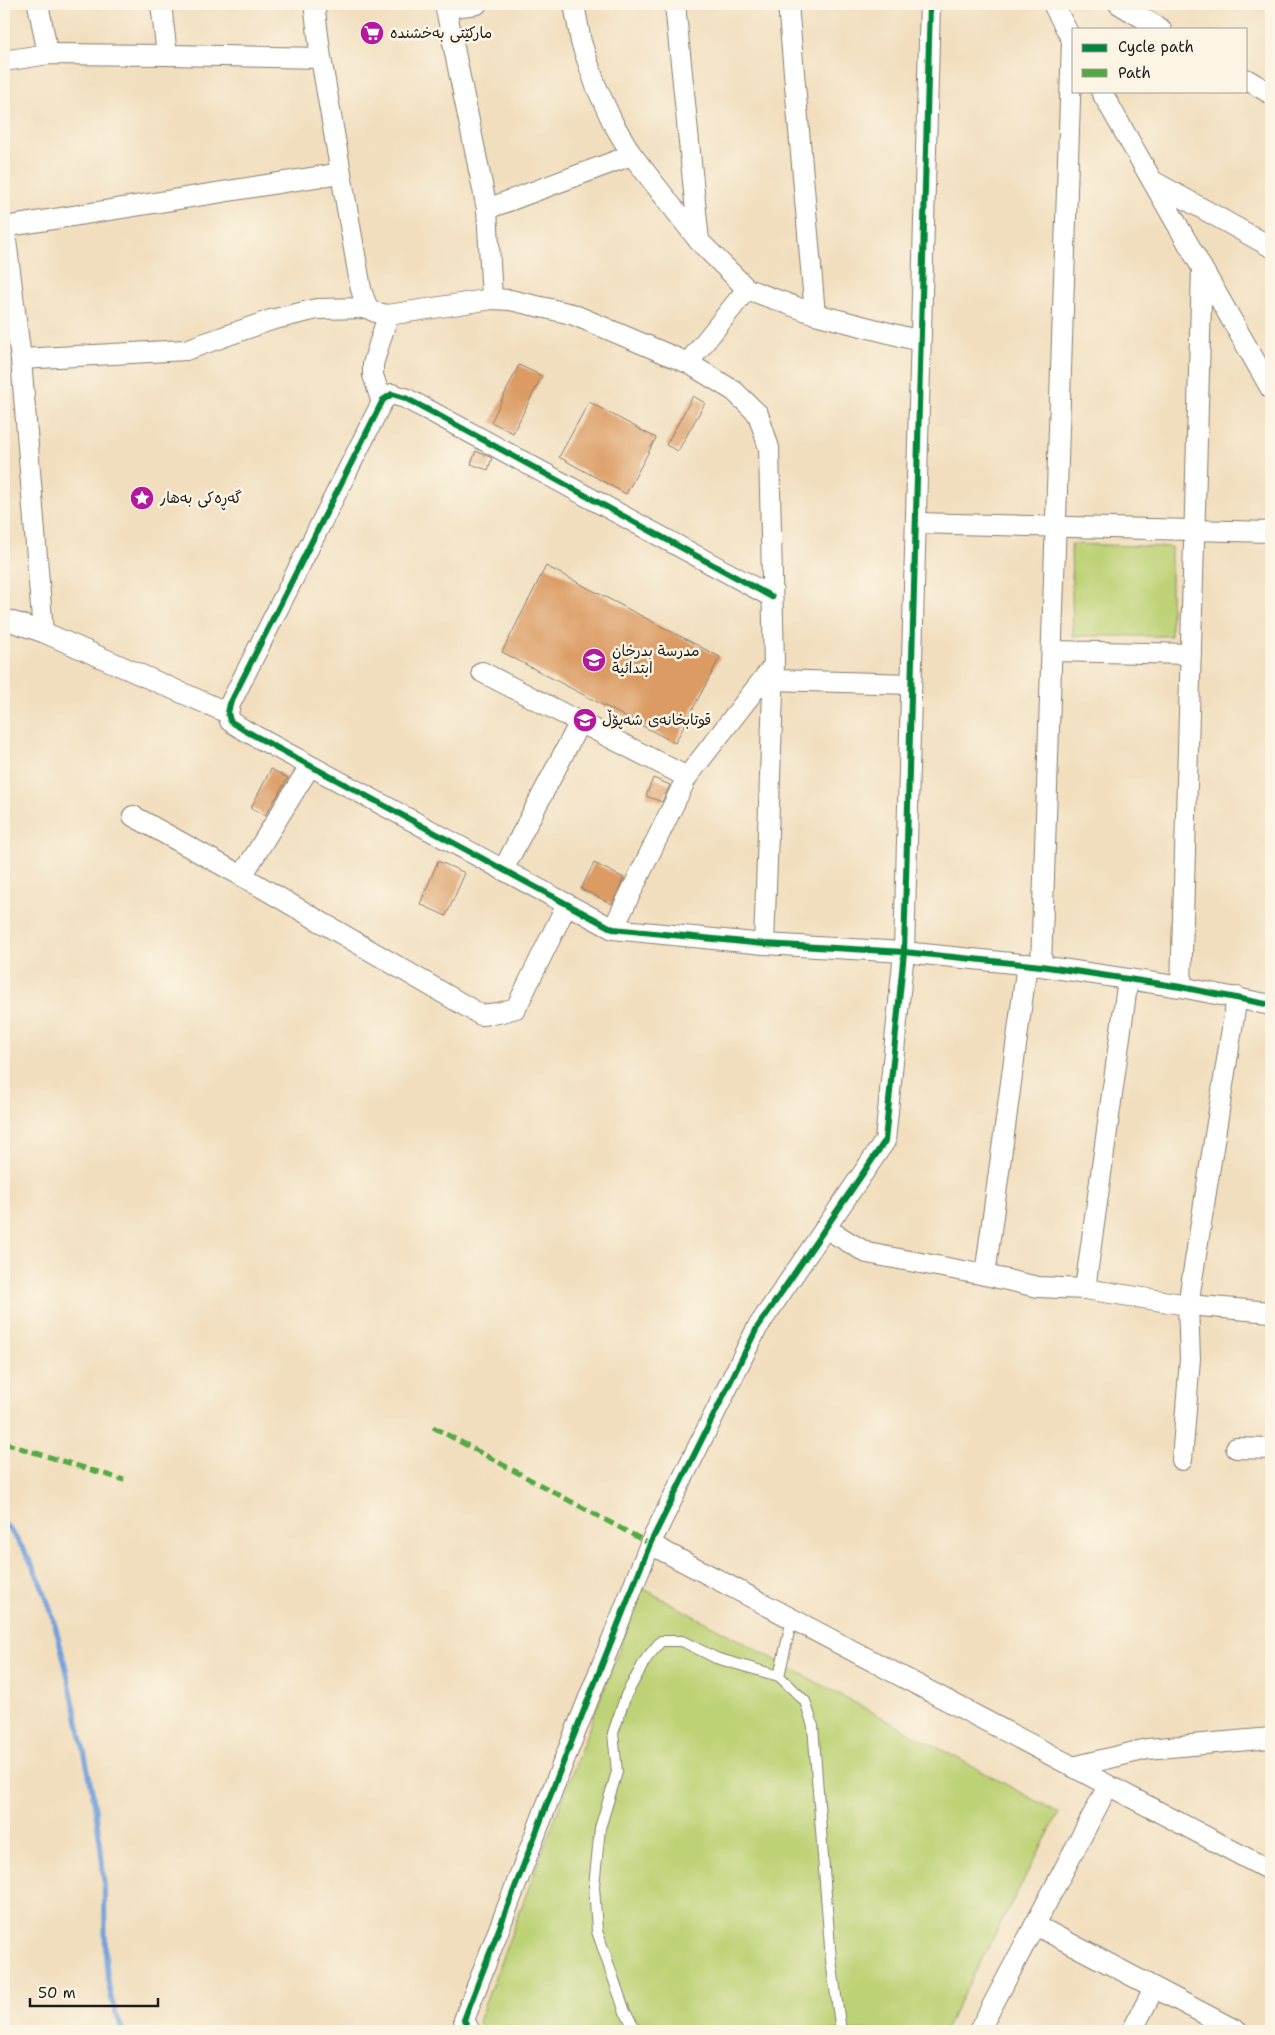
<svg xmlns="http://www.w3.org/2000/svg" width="1275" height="2035" font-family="'Shantell Sans','Playpen Sans Arabic',sans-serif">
<rect width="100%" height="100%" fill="#fcf5e5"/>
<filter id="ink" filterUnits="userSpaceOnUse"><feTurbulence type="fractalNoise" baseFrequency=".02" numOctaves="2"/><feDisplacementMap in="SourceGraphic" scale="10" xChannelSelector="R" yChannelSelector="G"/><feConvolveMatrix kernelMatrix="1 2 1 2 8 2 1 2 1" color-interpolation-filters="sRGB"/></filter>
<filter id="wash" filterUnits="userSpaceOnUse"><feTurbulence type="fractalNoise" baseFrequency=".0096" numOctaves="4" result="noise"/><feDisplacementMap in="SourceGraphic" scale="20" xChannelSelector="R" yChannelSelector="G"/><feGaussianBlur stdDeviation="1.12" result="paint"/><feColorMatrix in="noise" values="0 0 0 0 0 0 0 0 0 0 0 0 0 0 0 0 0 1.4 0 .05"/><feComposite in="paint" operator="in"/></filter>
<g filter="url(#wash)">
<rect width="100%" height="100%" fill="#f1debe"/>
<g fill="#bdd276" stroke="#6c7749">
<path d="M 1071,544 L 1171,547 L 1171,636 L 1073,636 Z"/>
<path d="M 642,1588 L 1059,1813 L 944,2031 L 485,2031 L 478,2022 Z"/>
</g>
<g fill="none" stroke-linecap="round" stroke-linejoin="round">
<path stroke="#71a0da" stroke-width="5" d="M 4,1523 C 47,1571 60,1642 74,1704 C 87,1763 100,1822 104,1883 C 106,1919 103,1956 110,1992 C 112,2006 118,2018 123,2031"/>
</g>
<g id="blocks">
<g fill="#db9b63">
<path d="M 519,365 L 542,376 L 513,433 L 491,422 Z"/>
<path d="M 693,396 L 705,403 L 678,451 L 666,445 Z"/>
<path d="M 589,402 L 656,438 L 626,494 L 559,457 Z"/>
<path d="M 476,451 L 492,458 L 488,470 L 471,464 Z"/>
<path d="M 546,566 L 720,657 L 675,743 L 502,652 Z"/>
<path d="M 271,769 L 288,778 L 265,816 L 251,808 Z"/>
<path d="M 653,778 L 670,785 L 662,802 L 646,796 Z"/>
<path d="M 438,861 L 465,873 L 446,916 L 420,904 Z"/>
<path d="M 594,863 L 624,878 L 612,904 L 581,889 Z"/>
</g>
</g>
</g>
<g filter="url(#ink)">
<use href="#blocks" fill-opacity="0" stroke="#867d6d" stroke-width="1"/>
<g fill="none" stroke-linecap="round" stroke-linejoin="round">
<g stroke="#867d6d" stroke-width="12">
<g id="service">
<path d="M 779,1676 L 792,1619"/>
<path d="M 637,2031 L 625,2012 L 597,1931 L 594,1886 L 600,1828 L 617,1772 L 613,1733 L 626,1695 L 646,1659 L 661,1641 L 682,1641 L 716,1658 L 779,1676 L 805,1701 L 813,1726 L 831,1960 L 841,2031"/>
</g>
</g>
<g stroke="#867d6d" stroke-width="22">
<g id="minor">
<path d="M 38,4 L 48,54"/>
<path d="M 161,4 L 167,55 L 321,58"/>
<path d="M 314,4 L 321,58 L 361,289 C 367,308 367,312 388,315 L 492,299 L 510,300 L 572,314 L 688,363 L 734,391 L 758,414 L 769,448 L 774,665 L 764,944"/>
<path d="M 445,4 L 487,209 L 492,299"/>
<path d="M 574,4 L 581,42 L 596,86 L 613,123 L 632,155 L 699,241 L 747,289 L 815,314 L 920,341"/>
<path d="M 675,4 L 699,241"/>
<path d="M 788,4 L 815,314"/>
<path d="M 1053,4 L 1074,44"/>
<path d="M 1119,4 L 1161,29"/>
<path d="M 446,8 L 477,4"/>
<path d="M 4,61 L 48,54 L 167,55"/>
<path d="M 1246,79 L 1271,94"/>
<path d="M 1101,91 L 1271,389"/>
<path d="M 1153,181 L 1271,247"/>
<path d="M 487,209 L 632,155"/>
<path d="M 4,224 L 21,359 L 43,632"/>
<path d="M 4,227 L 341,173"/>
<path d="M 21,359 L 186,350 L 271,320 L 317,309 L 367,308"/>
<path d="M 688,363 L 747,289"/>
<path d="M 382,403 L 373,375 L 373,364 L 388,315"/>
<path d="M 916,523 L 1271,532"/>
<path d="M 772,597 L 432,412 L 405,398 L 392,394 L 383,400 L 230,704 L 228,713 L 230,721 L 244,730 L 613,929 L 764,944 L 904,952 L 1041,966 L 1181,987 L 1271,1005"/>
<path d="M 4,619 L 43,632 L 228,713"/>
<path d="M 1052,651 L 1191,654"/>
<path d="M 482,672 L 687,777"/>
<path d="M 773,680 L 911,684"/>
<path d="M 133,816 L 242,876 L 481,1015 L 498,1013 L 516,1008 L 567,904"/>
<path d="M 503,870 L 580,722"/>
<path d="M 242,876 L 310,766"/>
<path d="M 613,929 L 687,777 L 774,665"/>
<path d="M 1041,966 L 1072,41"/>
<path d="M 1181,987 L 1202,269"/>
<path d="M 1237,997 L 1188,1305 L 1271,1312"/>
<path d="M 825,1228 L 867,1253 L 985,1275 L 1038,1287 L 1085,1289 L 1188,1305 L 1190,1359 L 1182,1460"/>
<path d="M 985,1275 L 1027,964"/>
<path d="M 1085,1289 L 1128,979"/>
<path d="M 1236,1448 L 1271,1449"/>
<path d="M 650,1544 L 1271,1871"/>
<path d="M 1073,1767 L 1147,1749 L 1271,1738"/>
<path d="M 1035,1925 L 1237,2031"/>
<path d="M 470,2031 L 464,2020 L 559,1773 L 650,1544 L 757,1328 L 885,1141 L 904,952 L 930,4"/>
<path d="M 979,2031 L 1108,1786"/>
<path d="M 1132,2031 L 1154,1988"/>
</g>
</g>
<use href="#service" stroke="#fff" stroke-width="10"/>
<use href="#minor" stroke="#fff" stroke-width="20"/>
<g stroke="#52a943" stroke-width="5" stroke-dasharray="10 5" stroke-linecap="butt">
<path d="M 433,1427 L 650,1544"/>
<path d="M 4,1443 L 124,1480"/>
</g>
<g stroke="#fcf5e5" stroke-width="9">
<g id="cycleway">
<path d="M 772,597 L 432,412 L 405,398 L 392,394 L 383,400 L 230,704 L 228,713 L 230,721 L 244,730 L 613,929 L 764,944 L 904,952 L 1041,966 L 1181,987 L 1271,1005"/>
<path d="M 470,2031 L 464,2020 L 559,1773 L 650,1544 L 757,1328 L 885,1141 L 904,952 L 930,4"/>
</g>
</g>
<use href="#cycleway" stroke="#00873e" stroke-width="6"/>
</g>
</g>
<defs>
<g id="supermarket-disc" transform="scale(1.25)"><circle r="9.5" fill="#b5179e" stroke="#fcf5e5"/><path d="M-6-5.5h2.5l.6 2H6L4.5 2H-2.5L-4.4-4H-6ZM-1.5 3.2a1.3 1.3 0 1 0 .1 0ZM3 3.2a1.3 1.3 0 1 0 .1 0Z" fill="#fff"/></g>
<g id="sight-disc" transform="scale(1.25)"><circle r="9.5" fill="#b5179e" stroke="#fcf5e5"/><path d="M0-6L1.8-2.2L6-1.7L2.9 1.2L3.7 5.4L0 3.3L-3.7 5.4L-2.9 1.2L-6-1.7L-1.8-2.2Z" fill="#fff"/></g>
<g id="school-disc" transform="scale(1.25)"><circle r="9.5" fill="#b5179e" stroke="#fcf5e5"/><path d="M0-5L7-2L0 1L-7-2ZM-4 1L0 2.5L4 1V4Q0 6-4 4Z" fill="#fff"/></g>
</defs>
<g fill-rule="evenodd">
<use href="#supermarket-disc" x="372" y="33"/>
<use href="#sight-disc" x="142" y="498"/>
<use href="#school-disc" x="594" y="660"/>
<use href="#school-disc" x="585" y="720"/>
</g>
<g text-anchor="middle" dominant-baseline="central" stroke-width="5" stroke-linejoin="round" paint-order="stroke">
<g font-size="15" fill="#1c1c1c" stroke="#fcf5e5" text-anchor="start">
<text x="390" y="33">مارکێتی بەخشندە</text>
<text x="160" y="498">گەڕەکی بەهار</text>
<text x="612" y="651">مدرسة بدرخان<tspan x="612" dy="17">ابتدائية</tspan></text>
<text x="602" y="720">قوتابخانەی شەپۆڵ</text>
</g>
</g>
<rect width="1275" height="2035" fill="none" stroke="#fcf5e5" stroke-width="20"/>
<rect x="1072" y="28" width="175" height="65" fill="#fcf5e5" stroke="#a29e95"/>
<rect x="1082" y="44" width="25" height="8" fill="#00873e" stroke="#a29e95"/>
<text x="1118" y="52" font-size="15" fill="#1c1c1c">Cycle path</text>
<rect x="1082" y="69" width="25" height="8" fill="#52a943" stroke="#a29e95"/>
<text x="1118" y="78" font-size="15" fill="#1c1c1c">Path</text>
<path d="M30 1998v8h128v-8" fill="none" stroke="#1c1c1c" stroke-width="2.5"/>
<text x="38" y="1998" font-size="15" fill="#1c1c1c" stroke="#fcf5e5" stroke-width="4" paint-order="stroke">50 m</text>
</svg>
